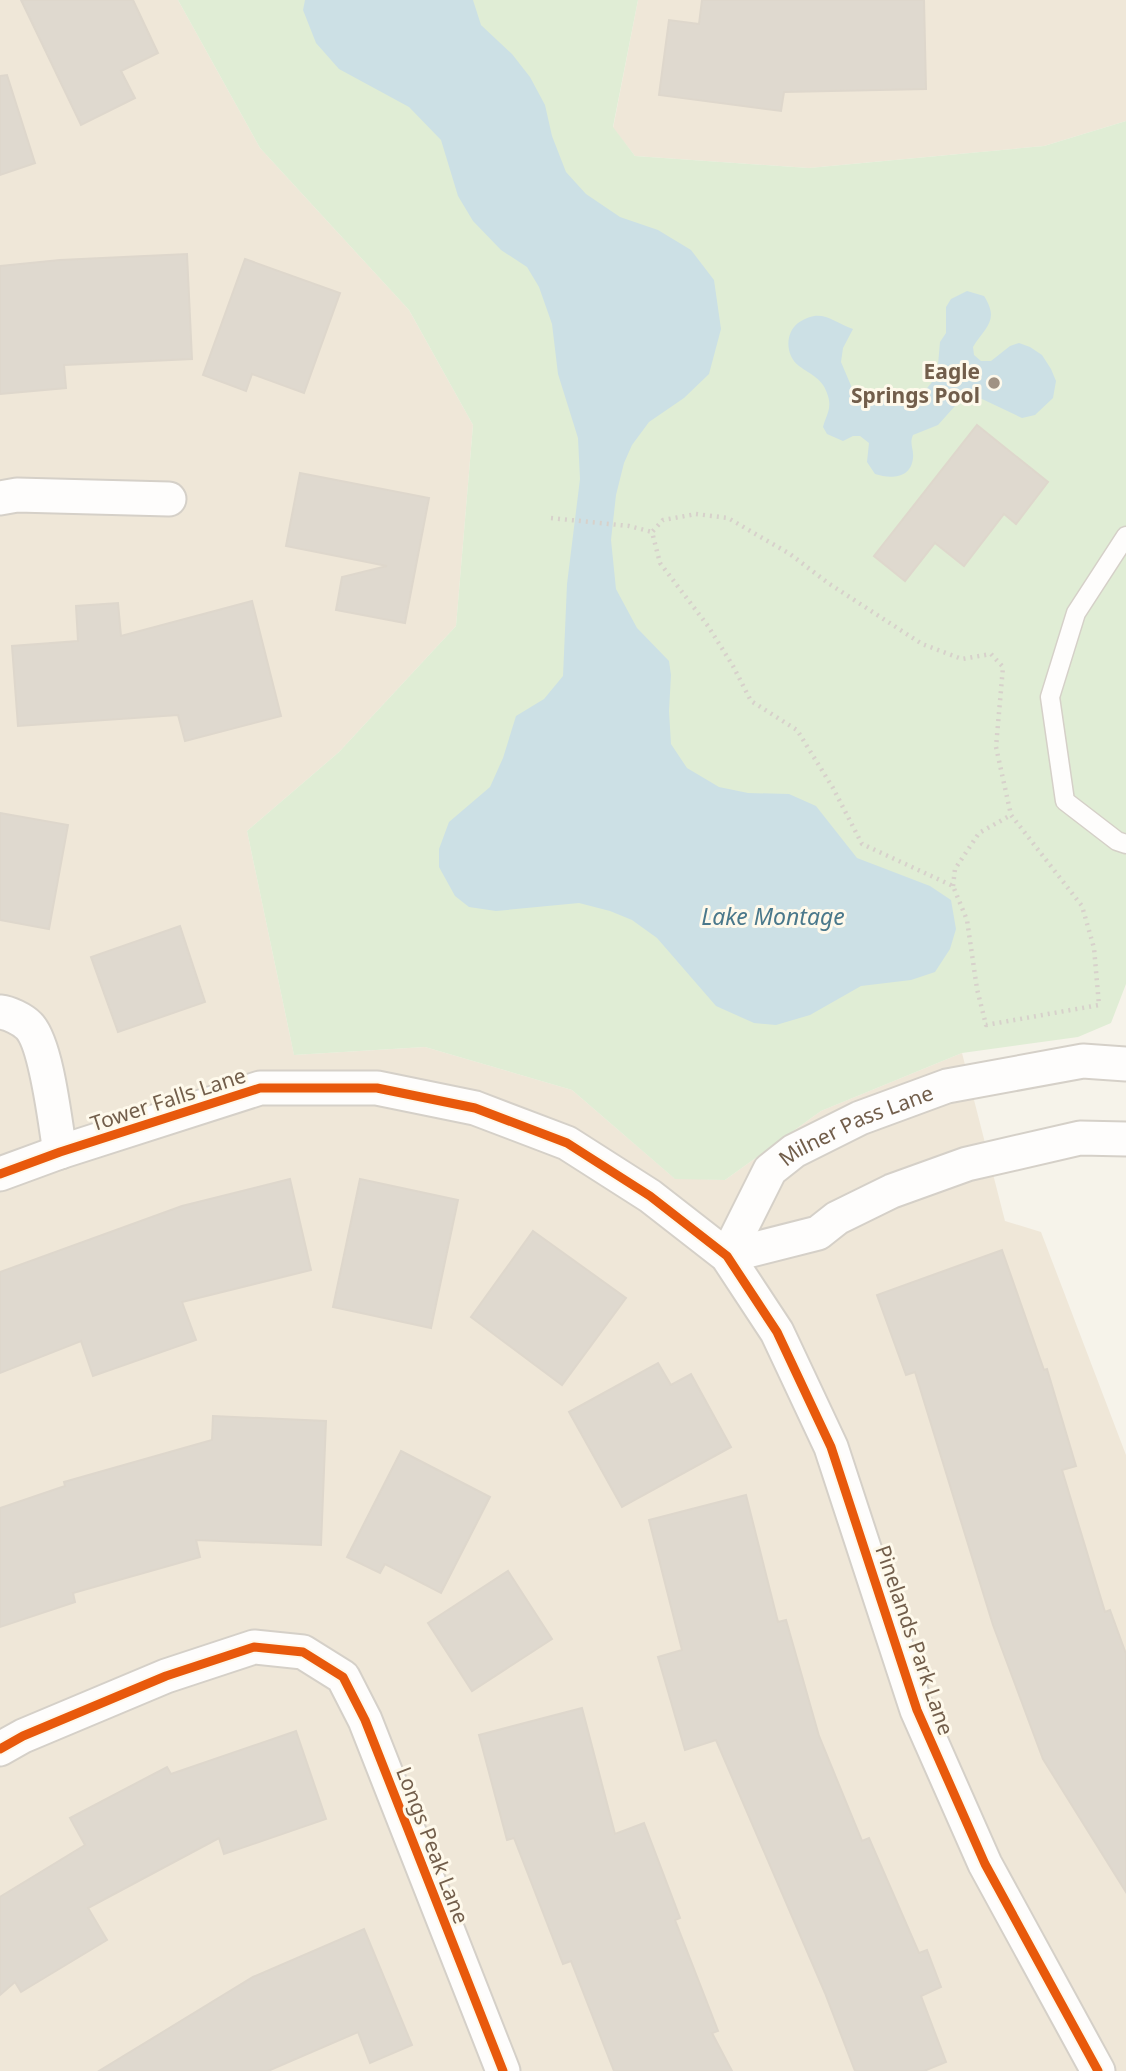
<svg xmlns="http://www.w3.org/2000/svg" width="1126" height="2071" font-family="'Noto Sans',sans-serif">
<rect width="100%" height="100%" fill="#f6f3ea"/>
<g fill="#efe7d8">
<path d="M 0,0 L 178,0 L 260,148 L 409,310 L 473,425 L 456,626 L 339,752 L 247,831 L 294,1055 L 425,1047 L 572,1090 L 674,1178 L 725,1180 L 821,1111 L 962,1053 L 1005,1221 L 1041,1232 L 1126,1455 L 1126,2071 L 0,2071 Z"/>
<path d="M 638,0 L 1126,0 L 1126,121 L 1044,146 L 809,168 L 635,156 L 613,128 Z"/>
</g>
<path fill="#e0edd5" d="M 178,0 L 638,0 L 613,127 L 635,156 L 809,168 L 1044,146 L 1126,121 L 1126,984 L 1111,1023 L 1078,1037 L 962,1053 L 821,1111 L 725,1180 L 675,1179 L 572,1090 L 425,1047 L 294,1055 L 247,831 L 339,752 L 456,626 L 473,425 L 409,310 L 260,148 Z"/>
<g fill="#cce0e5">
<path d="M 305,0 L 473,0 L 481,25 L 512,54 L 530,77 L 545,105 L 552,136 L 566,172 L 586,194 L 620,217 L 658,230 L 691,250 L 714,280 L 721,329 L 709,374 L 684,398 L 649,422 L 632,445 L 624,463 L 616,495 L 611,540 L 616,589 L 637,628 L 669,661 L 671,675 L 669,711 L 671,744 L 687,768 L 719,787 L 748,793 L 789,794 L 816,806 L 857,858 L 930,886 L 951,900 L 956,929 L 950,949 L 935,972 L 911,980 L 861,986 L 810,1015 L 776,1025 L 754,1023 L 716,1006 L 657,938 L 632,920 L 610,911 L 579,903 L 496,911 L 469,907 L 455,896 L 439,867 L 439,849 L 449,822 L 490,787 L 503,758 L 516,716 L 544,699 L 563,676 L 567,584 L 580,479 L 578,438 L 558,374 L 552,324 L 539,287 L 527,267 L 501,250 L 473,221 L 458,196 L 441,140 L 409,107 L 339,69 L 316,43 L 303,10 Z"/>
<path d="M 967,291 L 984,296 C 1000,321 985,327 973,347 L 974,355 L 981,361 L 991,361 L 1010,346 L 1019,343 L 1030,347 L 1042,355 L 1051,369 L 1056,381 L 1053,398 L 1035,415 L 1022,418 L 982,399 L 965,401 L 955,406 L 938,425 L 913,435 C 909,444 914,449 913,458 C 911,479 890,479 875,474 L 867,462 L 869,443 L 860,436 L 853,436 L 843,441 L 827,434 L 823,427 C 826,415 832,409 828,396 C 823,378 811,375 799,366 C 785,355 785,333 798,323 C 821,307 831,321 853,329 L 843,348 L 841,362 L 852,388 L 858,393 L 881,399 L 913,399 L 923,393 L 937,376 L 940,342 L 946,333 L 946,307 L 951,299 Z"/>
</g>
<g fill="#dfd9cf" stroke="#ded7cc" stroke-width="2">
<path d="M 21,0 L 133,0 L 158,53 L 121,71 L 135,98 L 81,125 Z"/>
<path d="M 702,0 L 924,0 L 926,89 L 784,92 L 781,111 L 659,95 L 669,20 L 699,24 Z"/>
<path d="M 7,75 L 35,163 L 0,175 L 0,76 Z"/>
<path d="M 187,254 L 192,359 L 64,365 L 66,388 L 0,394 L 0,266 L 60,260 Z"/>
<path d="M 245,259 L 340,293 L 304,393 L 252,374 L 246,391 L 203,375 Z"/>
<path d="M 977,425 L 1048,482 L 1016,524 L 1004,514 L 964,566 L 935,543 L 905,581 L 874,556 Z"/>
<path d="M 300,473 L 429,498 L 405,623 L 336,610 L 342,577 L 387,566 L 286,546 Z"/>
<path d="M 252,601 L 281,716 L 185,741 L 178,715 L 18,726 L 12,646 L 78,641 L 76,606 L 118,603 L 121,636 Z"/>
<path d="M 0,813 L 68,825 L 49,929 L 0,920 Z"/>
<path d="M 180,926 L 205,1002 L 118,1032 L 91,957 Z"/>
<path d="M 290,1179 L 311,1270 L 182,1302 L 196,1340 L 93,1376 L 81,1341 L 0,1373 L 0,1272 L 182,1206 Z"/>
<path d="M 360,1179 L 458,1200 L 431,1328 L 333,1307 Z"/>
<path d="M 533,1231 L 626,1298 L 562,1385 L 471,1317 Z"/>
<path d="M 1002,1250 L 1044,1370 L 1047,1369 L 1076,1466 L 1062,1470 L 1105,1612 L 1110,1610 L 1126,1654 L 1126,1892 L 1043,1759 L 993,1625 L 915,1372 L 906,1375 L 877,1295 Z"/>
<path d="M 658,1363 L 671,1385 L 691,1374 L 731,1447 L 622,1507 L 569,1412 Z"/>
<path d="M 213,1416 L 326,1421 L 321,1545 L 196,1540 L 200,1557 L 73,1593 L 75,1602 L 0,1627 L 0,1508 L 65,1486 L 64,1482 L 212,1440 Z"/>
<path d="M 401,1451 L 490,1497 L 441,1593 L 385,1564 L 380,1573 L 347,1557 Z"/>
<path d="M 746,1495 L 778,1622 L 786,1620 L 819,1736 L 862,1841 L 869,1838 L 919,1953 L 927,1950 L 941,1987 L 921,1996 L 946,2062 L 924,2071 L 855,2071 L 825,1993 L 716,1740 L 685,1750 L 658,1657 L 682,1650 L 649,1520 Z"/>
<path d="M 508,1571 L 552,1639 L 472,1691 L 428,1623 Z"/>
<path d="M 582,1708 L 615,1834 L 644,1823 L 680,1918 L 675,1920 L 718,2031 L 712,2033 L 732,2071 L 614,2071 L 571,1961 L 563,1964 L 514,1838 L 507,1840 L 479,1735 Z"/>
<path d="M 296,1731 L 326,1819 L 224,1854 L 219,1838 L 88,1908 L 107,1940 L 21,1992 L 15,1982 L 0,1995 L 0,1897 L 85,1845 L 70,1818 L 167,1767 L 171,1774 Z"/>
<path d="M 364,1929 L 412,2045 L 370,2063 L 358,2032 L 268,2071 L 99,2071 L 253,1977 Z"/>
</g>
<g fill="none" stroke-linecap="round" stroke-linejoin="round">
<g stroke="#d5d0c8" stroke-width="21">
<path id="service" d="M 1126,536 L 1076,613 L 1050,697 L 1065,801 L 1117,841 L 1126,844"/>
</g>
<g stroke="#d5d0c8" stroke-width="37">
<g id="minor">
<path d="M 0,498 L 17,495 L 169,499"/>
<path d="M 0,1012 C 9,1013 22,1019 29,1026 C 47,1045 55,1123 60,1152"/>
<path d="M 0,1174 L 60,1152 L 260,1088 L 377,1088 L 475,1108 L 567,1143 L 650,1196 L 727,1256 L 777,1332 L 831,1447 L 917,1710 L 985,1864 L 1098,2071"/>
<path id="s1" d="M 727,1256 L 770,1170 L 794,1151 L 860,1118 L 947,1086 L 1083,1061 L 1126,1064"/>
<path d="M 727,1256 L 818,1233 L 837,1218 L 892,1191 L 967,1164 L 1080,1138 L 1126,1139"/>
<path d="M 0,1749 L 23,1736 L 166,1676 L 254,1647 L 303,1652 L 343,1677 L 365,1720 L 503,2071"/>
</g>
</g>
<g stroke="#d7d1cb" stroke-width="4.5" stroke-dasharray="2 5" stroke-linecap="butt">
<path d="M 696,514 L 728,518 L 790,554 L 828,583 L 922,644 L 962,659 L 991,654 L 1003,667 L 996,747 L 1011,815 L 1082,906 L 1094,948 L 1099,1005 L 986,1025 L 977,989 L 967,920 L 953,886 L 862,844 L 833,788 L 797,730 L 751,701 L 733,666 L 708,626 L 660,563 L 652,532 L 663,520 Z"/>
<path d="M 551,518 L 629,526 L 652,532"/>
<path d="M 953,886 L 955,869 L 979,833 L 1011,815"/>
</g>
<use href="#service" stroke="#fefdfc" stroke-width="18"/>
<use href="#minor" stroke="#fefdfc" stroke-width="33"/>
<g stroke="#fef9eb" stroke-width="13">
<g id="cycleway">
<path d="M 0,1174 L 60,1152 L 260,1088 L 377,1088 L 475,1108 L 567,1143 L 650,1196 L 727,1256 L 777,1332 L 831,1447 L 917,1710 L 985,1864 L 1098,2071"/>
<path d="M 0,1749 L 23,1736 L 166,1676 L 254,1647 L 303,1652 L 343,1677 L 365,1720 L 503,2071"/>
</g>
</g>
<use href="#cycleway" stroke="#e8590c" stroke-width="9"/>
</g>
<circle fill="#a09283" stroke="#fef9eb" stroke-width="2.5" cx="994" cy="383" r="7"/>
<g text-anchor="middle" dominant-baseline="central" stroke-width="6" stroke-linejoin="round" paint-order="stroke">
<g font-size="21" font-weight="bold" fill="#725e4b" stroke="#fef9eb" text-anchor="end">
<text x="980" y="371">Eagle<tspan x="980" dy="24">Springs Pool</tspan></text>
</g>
<g font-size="21" fill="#725e4b" stroke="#fef9eb">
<text transform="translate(168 1099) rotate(-18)">Tower Falls Lane</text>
<text stroke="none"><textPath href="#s1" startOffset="194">Milner Pass Lane</textPath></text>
<text transform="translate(915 1640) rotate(71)">Pinelands Park Lane</text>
<text transform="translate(433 1845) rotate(69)">Longs Peak Lane</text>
</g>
<g font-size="23" font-style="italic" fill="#4a788b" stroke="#fef9eb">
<text x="773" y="916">Lake Montage</text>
</g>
</g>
</svg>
